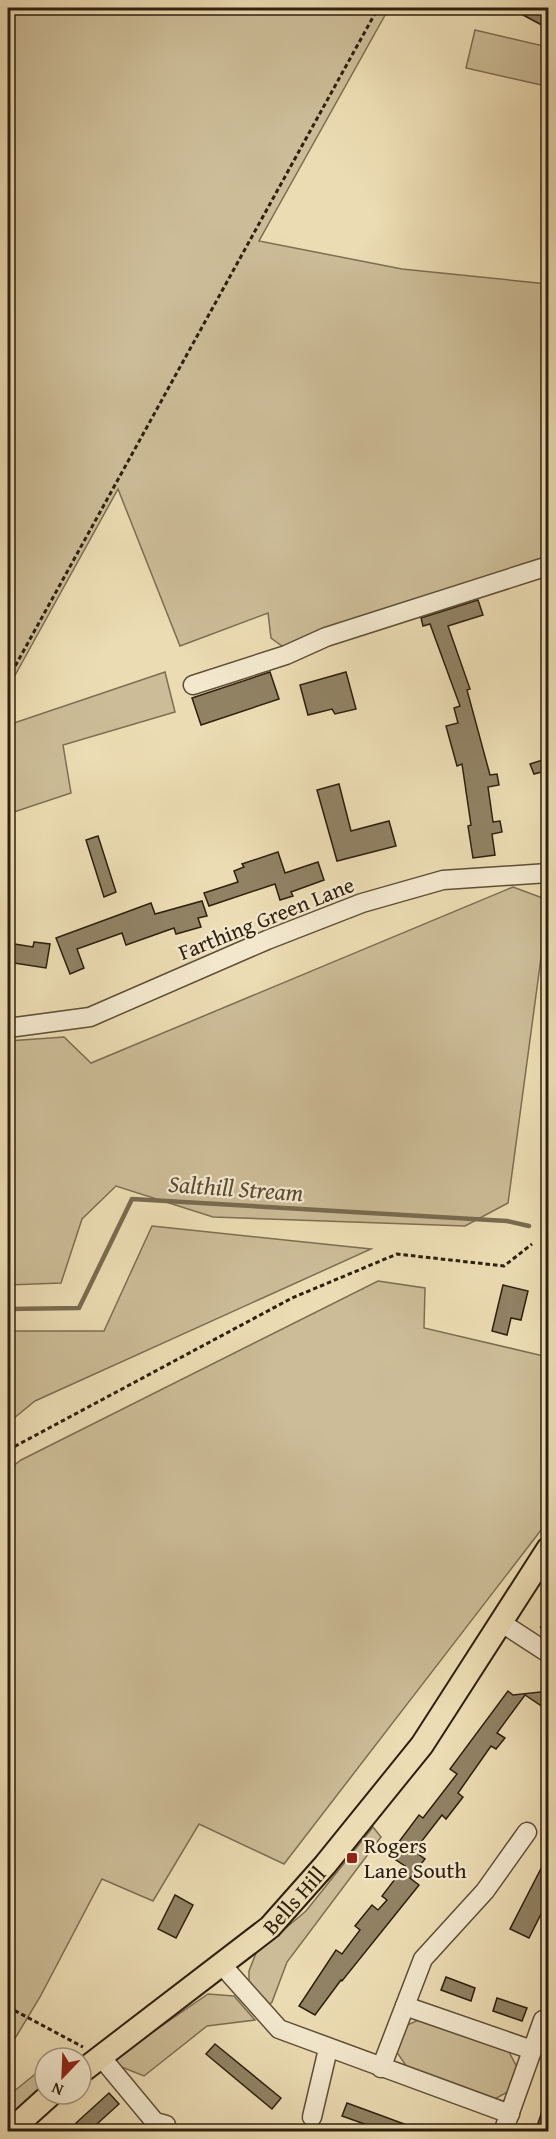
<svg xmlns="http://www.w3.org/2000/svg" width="556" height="2139" font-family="'Gentium Book Plus',serif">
<rect width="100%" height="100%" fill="#ecdcb3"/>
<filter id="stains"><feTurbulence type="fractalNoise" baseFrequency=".00333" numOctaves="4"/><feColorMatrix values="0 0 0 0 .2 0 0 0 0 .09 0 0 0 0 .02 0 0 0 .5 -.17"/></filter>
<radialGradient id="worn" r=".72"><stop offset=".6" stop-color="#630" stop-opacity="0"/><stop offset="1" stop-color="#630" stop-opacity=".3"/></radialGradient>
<g fill="#ccbc97" stroke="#7d6e52" stroke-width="1.5">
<path d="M 8,8 L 389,8 L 259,241 L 402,269 L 548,284 L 548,556 L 287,646 L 282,646 L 271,638 L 268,613 L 180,646 L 118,489 L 8,688 Z"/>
<path d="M 475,30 L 548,47 L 546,86 L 466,68 Z"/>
<path d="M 165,672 L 175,712 L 63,745 L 71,793 L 8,814 L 8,725 Z"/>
<path d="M 513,887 L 548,900 L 548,906 L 508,1203 L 465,1226 L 213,1217 L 116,1186 L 82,1219 L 61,1283 L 8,1285 L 8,1041 L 64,1037 L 91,1063 Z"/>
<path d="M 152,1226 L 371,1249 L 35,1401 L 8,1423 L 8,1331 L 104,1331 Z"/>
<path d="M 378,1281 L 425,1288 L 424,1328 L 548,1357 L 548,1521 L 284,1864 L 199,1824 L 153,1901 L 102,1879 L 40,1997 L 8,2050 L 8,1470 L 21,1460 Z"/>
<path d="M 373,1827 L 381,1837 L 287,1962 L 272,2002 L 266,2008 L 249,1986 L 249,1971 L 256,1953 L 306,1911 Z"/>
<path d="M 208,1994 L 234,1996 L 255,2020 L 207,2026 L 144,2076 L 109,2062 Z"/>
<path d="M 423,2018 L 508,2050 L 518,2069 L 511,2090 L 493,2100 L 411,2073 L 396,2051 L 405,2026 Z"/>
<path d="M 44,2067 L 45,2085 L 8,2124 L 8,2096 Z"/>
</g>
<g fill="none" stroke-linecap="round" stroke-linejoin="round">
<path stroke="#796a4f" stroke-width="4.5" d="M 8,1309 L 79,1308 L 132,1199 L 507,1221 L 529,1226"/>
</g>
<g fill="#918264" stroke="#2e200e" stroke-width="1.5">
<path d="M 510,8 L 549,8 L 549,29 Z"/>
<path d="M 478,600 L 483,615 L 448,626 L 470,689 L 467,690 L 490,775 L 497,774 L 499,785 L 488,787 L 493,822 L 500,821 L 502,832 L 492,834 L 495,855 L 473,858 L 468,826 L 471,825 L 462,764 L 457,766 L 446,726 L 458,723 L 454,708 L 460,706 L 430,624 L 423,626 L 421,618 Z"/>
<path d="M 270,672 L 279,699 L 201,725 L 192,698 Z"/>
<path d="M 346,672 L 356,709 L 335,714 L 332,709 L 308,715 L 300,685 Z"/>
<path d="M 549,758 L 549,770 L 534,774 L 530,764 Z"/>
<path d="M 339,784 L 351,831 L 389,821 L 396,846 L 337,861 L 317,790 Z"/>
<path d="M 98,836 L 116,892 L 104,897 L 86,840 Z"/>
<path d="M 278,852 L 285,873 L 318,862 L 324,880 L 291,892 L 293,896 L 280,900 L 275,884 L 209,906 L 204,893 L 238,882 L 234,871 L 244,867 L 242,864 Z"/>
<path d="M 202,901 L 207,916 L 198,918 L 201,927 L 176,934 L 174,928 L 126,945 L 122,933 L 77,949 L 84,968 L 70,974 L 56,938 L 151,903 L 155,914 Z"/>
<path d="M 34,942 L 50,944 L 46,968 L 8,962 L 8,943 L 33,947 Z"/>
<path d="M 503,1285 L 528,1291 L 521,1320 L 511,1318 L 507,1335 L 492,1331 Z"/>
<path d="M 508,1691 L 513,1695 L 549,1691 L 549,1711 L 525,1695 L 497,1733 L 505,1738 L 496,1749 L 491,1746 L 458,1793 L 463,1797 L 446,1819 L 442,1815 L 414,1851 L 425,1859 L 410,1878 L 419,1885 L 342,1981 L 341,1980 L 315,2015 L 299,2006 L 336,1950 L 342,1954 L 360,1930 L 355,1926 L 372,1905 L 378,1910 L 387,1900 L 382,1896 L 405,1866 L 396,1860 L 399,1856 L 392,1851 L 419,1815 L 423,1818 L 457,1774 L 450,1769 Z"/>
<path d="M 549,1853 L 549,1898 L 529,1938 L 510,1929 Z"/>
<path d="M 175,1895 L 193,1905 L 176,1938 L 158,1929 Z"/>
<path d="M 446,1977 L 475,1988 L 471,2001 L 441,1990 Z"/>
<path d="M 497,1998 L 527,2008 L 522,2021 L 493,2011 Z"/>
<path d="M 215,2044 L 281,2098 L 272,2109 L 206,2054 Z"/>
<path d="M 109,2093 L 119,2104 L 88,2132 L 85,2132 L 76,2123 Z"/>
<path d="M 547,2097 L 549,2132 L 535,2132 Z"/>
<path d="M 347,2103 L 418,2129 L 418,2132 L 387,2132 L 342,2116 Z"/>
</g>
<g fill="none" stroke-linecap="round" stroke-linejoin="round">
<g stroke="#5e4f37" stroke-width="21">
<g id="minor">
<path d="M 193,685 L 286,655 L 326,637 L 548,566"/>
<path d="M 8,1028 L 90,1017 L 267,940 L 362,903 L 443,880 L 548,873"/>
<path d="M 502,1623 L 548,1653"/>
<path d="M 221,1964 L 279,2029 L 510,2114"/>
<path d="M 405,2006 L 532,2050"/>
<path d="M 101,2057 L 155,2122 L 166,2125"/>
<path d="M 381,2068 L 423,1959 L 485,1891 L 527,1832"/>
<path d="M 312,2117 L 328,2049"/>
<path d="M 503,2132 L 543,2020"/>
</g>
</g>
<g stroke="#2e200e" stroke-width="26">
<g id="major">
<path id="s1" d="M 81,2072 L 270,1927 L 325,1865 L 422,1745 L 548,1549"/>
<path d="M 9,2132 L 51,2094"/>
</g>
</g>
<g stroke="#2e200e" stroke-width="3" stroke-dasharray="4.5 3" stroke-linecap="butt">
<path d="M 8,679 L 378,8"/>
<path d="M 8,1450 L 292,1298 L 397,1254 L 504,1266 L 532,1244"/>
<path d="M 540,1628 L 548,1625"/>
<path d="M 8,2007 L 83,2047"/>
<path d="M 8,2105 L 15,2100"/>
</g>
<use href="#minor" stroke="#f3e8ce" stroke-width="18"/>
<use href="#major" stroke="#ecdcb3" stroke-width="22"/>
</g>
<rect fill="#8f2418" stroke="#f3e8ce" stroke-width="2" x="346" y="1852" width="12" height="12" rx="3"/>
<g text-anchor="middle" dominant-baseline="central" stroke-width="4.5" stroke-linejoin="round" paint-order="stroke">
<g font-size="22" fill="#2e200e" stroke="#f3e8ce">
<text transform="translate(266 918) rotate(-22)">Farthing Green Lane</text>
<text stroke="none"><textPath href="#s1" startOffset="274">Bells Hill</textPath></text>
</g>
<g font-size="22" fill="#2e200e" stroke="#f3e8ce" text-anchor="start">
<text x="364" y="1845">Rogers<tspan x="364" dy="25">Lane South</tspan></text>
</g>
<g font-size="24" font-style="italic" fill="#5a4b34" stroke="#f3e8ce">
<text transform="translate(236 1188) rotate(4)">Salthill Stream</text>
</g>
</g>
<rect width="556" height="2139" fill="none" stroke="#ecdcb3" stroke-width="30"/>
<rect x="9" y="9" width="538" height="2121" fill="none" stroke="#2e200e" stroke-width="3"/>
<rect x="15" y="15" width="526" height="2109" fill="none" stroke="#2e200e" stroke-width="1.5"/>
<g transform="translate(63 2076) rotate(203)"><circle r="28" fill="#f3e8ce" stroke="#a49881" stroke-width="1.5"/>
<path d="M0-4.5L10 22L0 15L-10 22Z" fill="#8f2418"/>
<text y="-9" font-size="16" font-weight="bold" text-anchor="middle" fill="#2e200e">N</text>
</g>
<rect width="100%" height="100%" filter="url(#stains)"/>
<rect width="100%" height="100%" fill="url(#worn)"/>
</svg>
